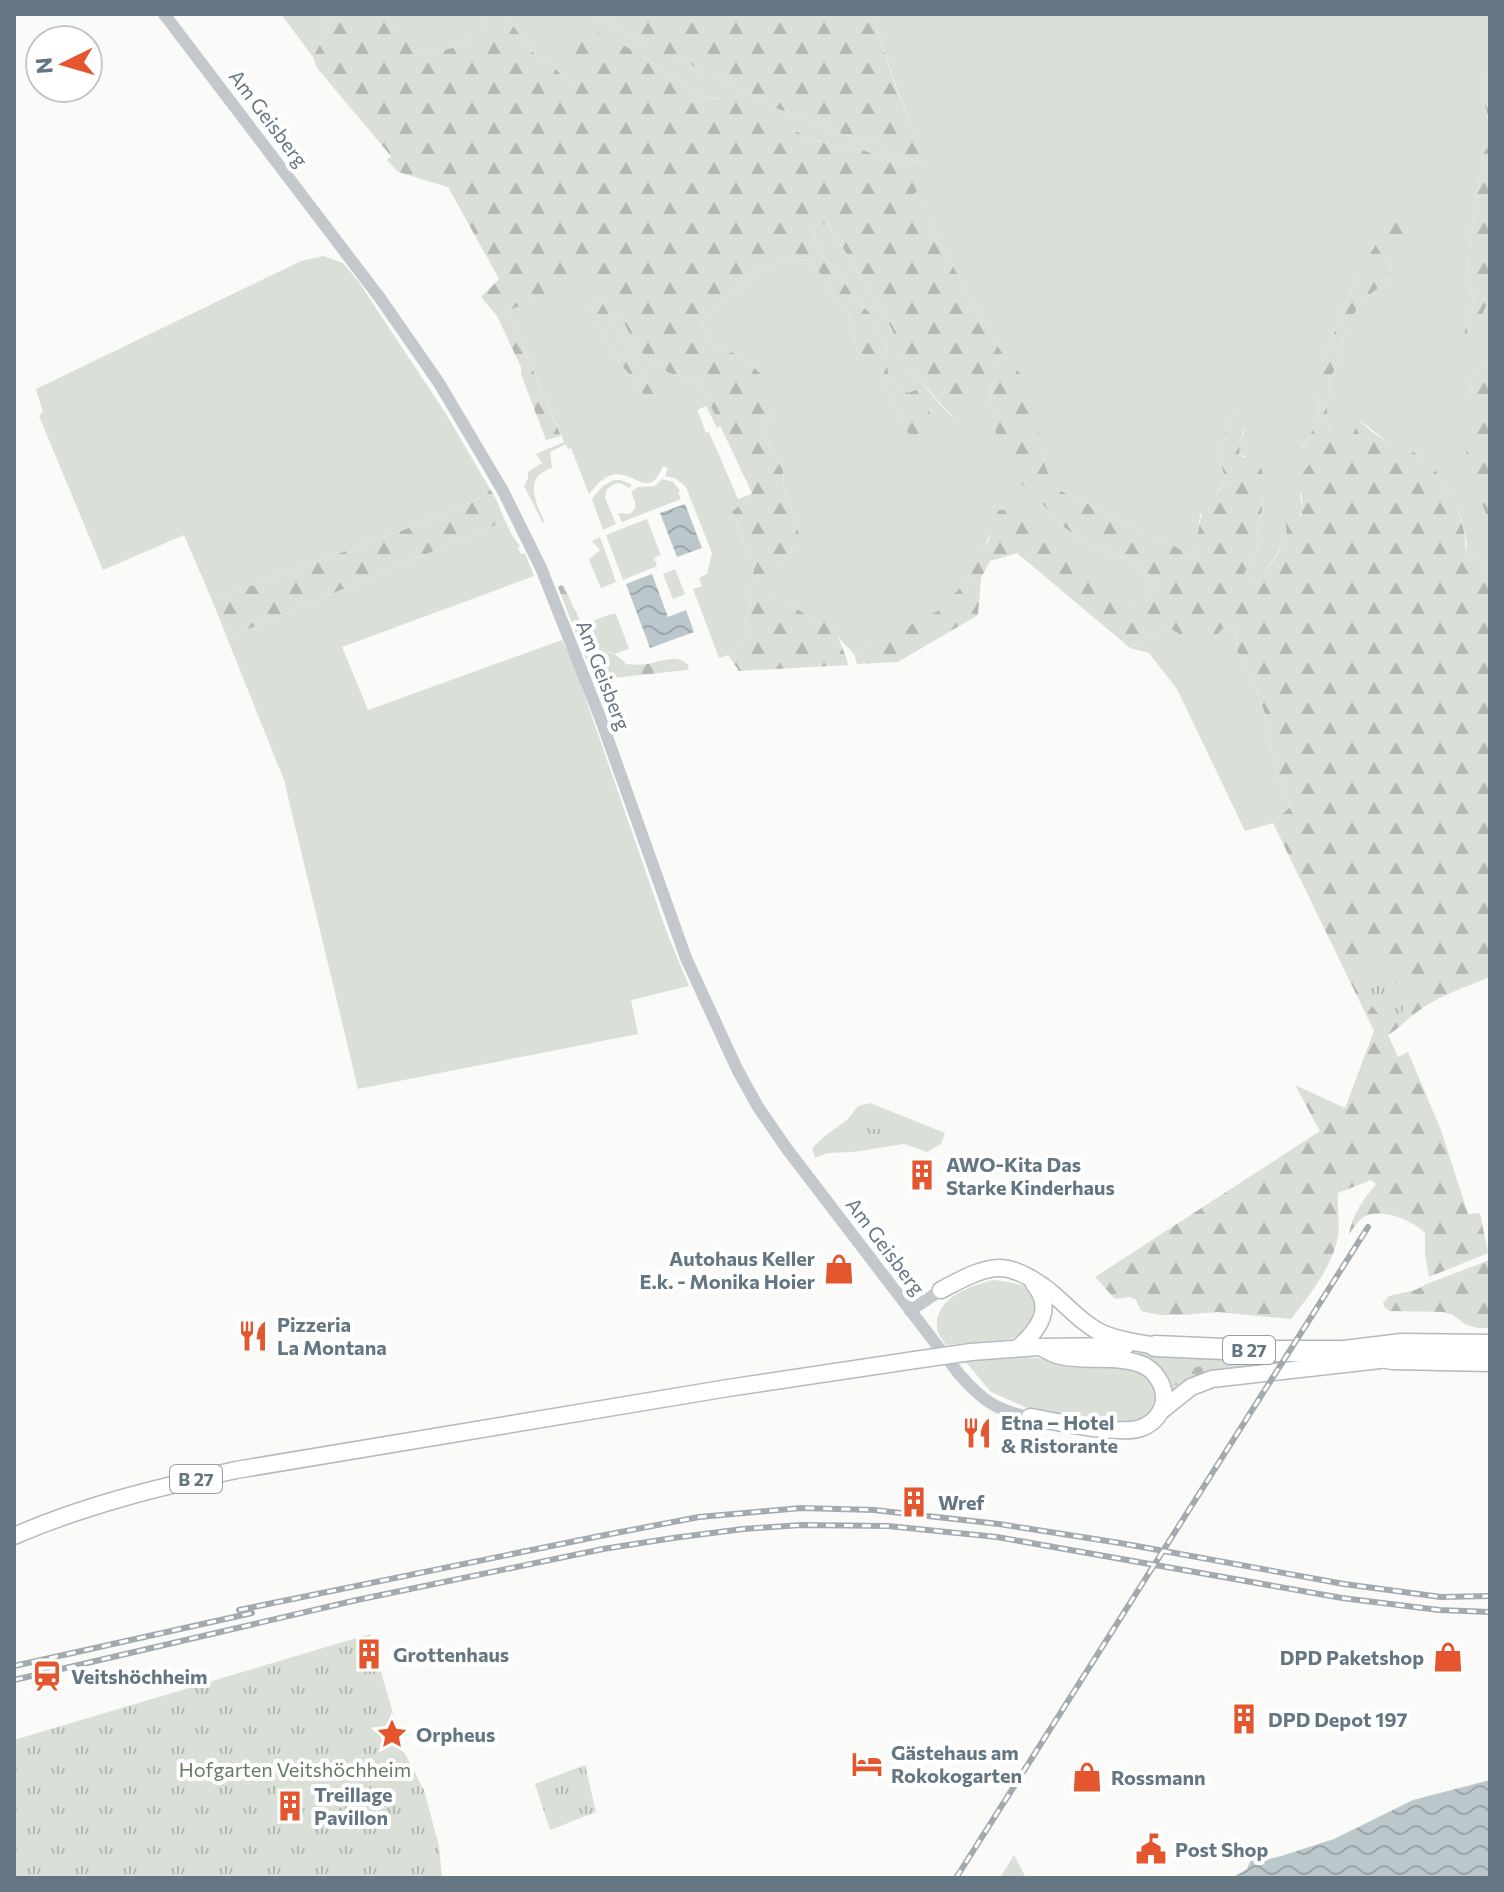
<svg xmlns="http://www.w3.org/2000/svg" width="1504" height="1892" font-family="Commissioner,sans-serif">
<defs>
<pattern id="forest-firs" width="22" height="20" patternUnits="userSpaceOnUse" patternTransform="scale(2)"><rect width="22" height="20" fill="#dadfd7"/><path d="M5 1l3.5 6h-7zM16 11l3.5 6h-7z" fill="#b4b9b4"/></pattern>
<pattern id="park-tufts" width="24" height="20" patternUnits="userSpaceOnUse" patternTransform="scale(2)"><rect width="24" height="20" fill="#dadfd7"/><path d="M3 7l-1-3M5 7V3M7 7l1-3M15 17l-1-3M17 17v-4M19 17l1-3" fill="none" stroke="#b4b9b4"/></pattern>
<pattern id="water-waves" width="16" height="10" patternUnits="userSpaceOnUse" patternTransform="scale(2)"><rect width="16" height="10" fill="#bbc7cb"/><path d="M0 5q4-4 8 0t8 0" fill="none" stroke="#9ca6aa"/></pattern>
</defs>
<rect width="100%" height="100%" fill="#fafaf8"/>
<g fill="#dadfd7" fill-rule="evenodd">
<path d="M 281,14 L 326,14 L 329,18 L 324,37 L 313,57 Z"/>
<path d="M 385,14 L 482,14 L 485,28 L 462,46 L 443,50 L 413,52 Z"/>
<path d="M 504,14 L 592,15 L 612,24 L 643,46 L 675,62 L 684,59 L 704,74 L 716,74 L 726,83 L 753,94 L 775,108 L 801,116 L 842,134 L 877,143 L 893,155 L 925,163 L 895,83 L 872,14 L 1490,14 L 1490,68 L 1481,90 L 1487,112 L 1490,142 L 1483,155 L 1468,251 L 1469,282 L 1474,300 L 1468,311 L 1464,334 L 1481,317 L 1490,298 L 1490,356 L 1470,377 L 1469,416 L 1485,508 L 1490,523 L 1490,573 L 1478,559 L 1465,556 L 1467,543 L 1461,517 L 1447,488 L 1423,456 L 1387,442 L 1361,421 L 1344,450 C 1314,431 1331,377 1340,350 C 1345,336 1348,321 1357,309 C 1366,296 1376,288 1390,281 L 1391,258 L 1360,270 L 1321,365 L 1318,394 L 1320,411 L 1314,428 L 1302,448 L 1309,465 L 1300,495 L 1303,511 L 1287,530 L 1285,541 L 1262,577 L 1255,583 L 1243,574 L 1258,553 L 1259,525 L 1262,510 L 1261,497 L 1245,456 L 1239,455 L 1239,448 L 1244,432 L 1234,413 C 1223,436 1215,455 1226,480 L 1200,515 L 1197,540 L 1192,555 L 1057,489 L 1049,479 L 1039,443 L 1038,428 L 1024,395 L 995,377 L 990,391 L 996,436 L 1049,510 L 1062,526 L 1094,547 L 1136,562 L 1157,583 L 1150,592 L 1141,611 L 1014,509 L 992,523 C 987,551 962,596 938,612 C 912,628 881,640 854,654 L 838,637 L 832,623 L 818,622 L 781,599 L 772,599 L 769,584 L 788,553 L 799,546 L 799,534 L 795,519 L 784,490 L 783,470 L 761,432 L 772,411 L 759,372 L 739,355 L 712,346 L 702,323 L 728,297 L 760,269 L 778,263 L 811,259 L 832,293 L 847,309 L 856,342 L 883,381 L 908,433 L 926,448 L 908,393 L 901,389 L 888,373 L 885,344 L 869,312 L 855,300 L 836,268 L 819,253 L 813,237 L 815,228 L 826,222 L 877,302 L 897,339 L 897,356 C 917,376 934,400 955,419 L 991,367 L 1003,354 L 993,339 L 936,235 L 924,203 L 913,194 L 911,166 L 894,163 L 863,150 L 840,147 L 809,138 L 762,115 L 718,98 L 701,97 L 690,90 L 682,82 L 630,49 L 576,68 L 577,86 L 561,75 L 548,58 L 536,56 Z"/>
<path d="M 323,256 L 343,263 L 358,281 L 446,414 L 490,489 L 476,500 L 414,526 L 212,600 L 184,535 L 103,570 L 39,416 L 43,412 L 36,389 L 301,261 Z"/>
<path d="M 596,270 L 639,351 L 669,373 L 699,381 L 721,426 L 717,428 L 706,406 L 697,410 L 706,433 L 709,432 L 738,499 L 752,494 L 732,512 L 754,568 L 744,641 L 728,655 L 719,658 L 693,589 L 702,586 L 699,578 L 707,574 L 712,553 L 686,487 L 675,478 L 665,476 L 668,468 L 663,466 C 648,504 633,466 609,476 C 600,480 595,487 589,494 L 571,448 L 568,449 L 566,444 L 550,452 L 552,468 C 523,477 535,501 545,523 L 543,523 L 524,486 L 528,478 L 528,472 L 542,463 L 536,454 L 564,442 L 508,311 ZM 598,295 L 654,395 L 653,398 L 645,398 L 635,380 L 620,364 L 585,302 Z"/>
<path d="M 662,479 L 673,482 L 680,491 L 678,492 L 681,499 L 622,522 L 618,513 L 629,514 C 639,509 635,500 631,492 L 638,487 L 655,486 Z"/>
<path d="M 614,480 L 621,480 L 632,485 L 629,488 L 622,484 L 616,483 L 607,489 L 605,498 L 616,524 L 603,530 L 592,499 L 603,486 Z"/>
<path d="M 647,519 L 661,555 L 654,558 L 657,566 L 623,580 L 606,535 Z"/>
<path d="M 505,521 L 513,537 L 520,546 L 518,548 L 521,554 L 525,553 L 534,576 L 342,647 L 368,710 L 562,640 L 574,665 L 667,933 L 689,986 L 631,1000 L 638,1034 L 358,1089 L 284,780 L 227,638 Z"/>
<path d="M 600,537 L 616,582 L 601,588 L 589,560 L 600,550 L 592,541 Z"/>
<path d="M 675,569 L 685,594 L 673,599 L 663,574 Z"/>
<path d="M 611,614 L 616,614 L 629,649 L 615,654 L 597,646 L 584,628 L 588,623 Z"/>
<path d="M 1230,625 L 1236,628 L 1237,651 L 1251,675 L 1267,719 L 1273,762 L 1290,807 L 1273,823 L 1245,831 L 1177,689 L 1149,653 L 1130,648 L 1167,627 L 1214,640 L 1221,630 Z"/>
<path d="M 870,1103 L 945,1133 L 941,1144 L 927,1152 L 904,1144 L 853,1152 L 828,1153 L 815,1158 L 812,1148 L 825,1136 L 848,1119 L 858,1106 Z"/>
<path d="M 993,1280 C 1008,1282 1021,1283 1034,1291 C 1039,1315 1036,1330 1011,1339 L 946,1345 C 943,1340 937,1333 937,1328 C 934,1298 970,1286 993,1280 Z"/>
<path d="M 1139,1352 L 1279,1355 L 1271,1368 L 1174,1395 L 1137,1359 Z"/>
<path d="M 1003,1356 L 1027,1357 L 1072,1363 L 1118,1364 L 1142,1371 L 1157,1386 L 1158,1405 L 1145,1420 L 1125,1425 L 1027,1408 L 991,1392 L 965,1361 Z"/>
<path d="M 1014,1855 L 1026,1878 L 1000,1878 Z"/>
</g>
<g fill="url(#forest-firs)">
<path d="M 326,14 L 385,14 L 414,52 L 443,50 L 462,46 L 485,28 L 482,14 L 504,14 L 536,56 L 548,58 L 561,75 L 576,85 L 576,68 L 564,49 L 588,29 L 606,36 L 630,49 L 682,82 L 690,90 L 701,97 L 734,100 L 809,138 L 840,147 L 863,150 L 894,163 L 911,166 L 922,174 L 921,186 L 914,194 L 924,203 L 936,235 L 993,339 L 1003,354 L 991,367 L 974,400 L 955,419 L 897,356 L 897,339 L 877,302 L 827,223 L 815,228 L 813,237 L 819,253 L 836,268 L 855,300 L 869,312 L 885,344 L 888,373 L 901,389 L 908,393 L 916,390 L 923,394 L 936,431 L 926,449 L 908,433 L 883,381 L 865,359 L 856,342 L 847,309 L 832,293 L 811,259 L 778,263 L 760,269 L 728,297 L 702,323 L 712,346 L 739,355 L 759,372 L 770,392 L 772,411 L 761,432 L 783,470 L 784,490 L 795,519 L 799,534 L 799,546 L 788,553 L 770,584 L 772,599 L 781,599 L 818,622 L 832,622 L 846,657 L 848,665 L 739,671 L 728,655 L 744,641 L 754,568 L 732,512 L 752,493 L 699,381 L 669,373 L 639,351 L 596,271 L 508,311 L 561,436 L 546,440 L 521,374 L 521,367 L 497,316 L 481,297 L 499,279 L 448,187 L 398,172 L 387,160 L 391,156 L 317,68 L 313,57 L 324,37 L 329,18 Z"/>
<path d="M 573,14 L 872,14 L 896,88 L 926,163 L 893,155 L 877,143 L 842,134 L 801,116 L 775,108 L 753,94 L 726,83 L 716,74 L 704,74 L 684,59 L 675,62 L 661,61 L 643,46 L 612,24 L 592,15 Z"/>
<path d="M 1490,68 L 1490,298 L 1481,317 L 1464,336 L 1468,311 L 1474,300 L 1469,282 L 1468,251 L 1483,155 L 1490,142 L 1487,112 L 1481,90 Z"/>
<path d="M 1414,219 C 1411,239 1410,250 1391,258 L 1390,281 C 1376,288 1367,296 1357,309 C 1349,321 1345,336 1340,350 C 1331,377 1314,430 1344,449 L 1360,421 L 1371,431 L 1387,442 L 1399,435 C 1402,440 1405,447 1410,450 C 1415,454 1421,454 1426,459 C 1448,485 1469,521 1465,556 L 1478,559 L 1490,573 L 1490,977 C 1468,986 1444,994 1424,1007 C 1411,1015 1401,1027 1388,1035 L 1398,1057 L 1408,1052 L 1441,1130 L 1468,1214 L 1480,1213 L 1488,1253 L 1429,1277 L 1425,1254 L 1425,1233 C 1413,1220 1379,1206 1362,1218 C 1357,1222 1353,1229 1349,1234 C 1353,1213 1363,1200 1376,1184 L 1371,1180 L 1338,1193 C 1337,1207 1340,1225 1338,1237 C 1331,1269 1310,1294 1291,1319 L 1218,1312 L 1181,1315 L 1159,1315 L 1141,1311 L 1136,1300 L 1130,1297 L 1115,1299 L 1095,1277 L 1320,1131 L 1295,1085 L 1345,1108 L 1374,1031 L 1273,823 L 1290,807 L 1273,762 L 1267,719 L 1251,675 L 1237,651 L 1236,628 L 1230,625 L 1221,630 L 1214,640 L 1193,641 L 1167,627 L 1130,648 L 1017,553 L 990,561 L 981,578 L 978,615 L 898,662 L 857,664 L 854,654 L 940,610 L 968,579 L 989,539 L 991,523 L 999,510 L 1014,509 L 1028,518 L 1140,610 L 1150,592 L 1157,583 L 1136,562 L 1094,547 L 1062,526 L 1049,510 L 1018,481 L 996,436 L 990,391 L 995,377 L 1006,362 L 1014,364 L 1022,378 L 1024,395 L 1037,397 C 1038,429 1038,462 1057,489 L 1192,555 C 1199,537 1199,517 1206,499 L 1218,492 L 1226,480 C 1215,453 1223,437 1234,413 C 1250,430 1239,436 1239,455 L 1259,463 C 1264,474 1268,486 1261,497 L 1262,510 L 1259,525 L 1258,553 L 1244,573 L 1255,583 C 1264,576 1282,549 1285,539 C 1288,532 1286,526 1285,519 L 1292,514 L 1301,516 C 1307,497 1292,484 1309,465 L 1302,449 L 1314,428 L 1320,411 L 1317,388 L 1321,365 L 1360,270 L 1380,238 L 1397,220 Z"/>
<path d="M 594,293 L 598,295 L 654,395 L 653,398 L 649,400 L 645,398 L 635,380 L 620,364 L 585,302 L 584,298 L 587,295 Z"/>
<path d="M 1490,356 L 1490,523 L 1466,465 L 1470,377 Z"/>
<path d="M 490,489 L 497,501 L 505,521 L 227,638 L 212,600 L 414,526 L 476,500 Z"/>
<path d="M 561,585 L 564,586 C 573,605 581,627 595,643 C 604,652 618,653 626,664 C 635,665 644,665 652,663 C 665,660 678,654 689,666 L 687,670 L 594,680 L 558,587 Z"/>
<path d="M 1490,1260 L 1490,1328 L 1478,1328 L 1466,1325 L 1453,1315 L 1444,1312 L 1390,1311 L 1384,1307 L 1383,1303 L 1389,1296 L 1415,1290 L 1429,1283 Z"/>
<path d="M 1201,1366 L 1206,1368 L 1205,1375 L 1180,1385 L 1175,1385 L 1172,1382 L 1173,1373 Z"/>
</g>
<g fill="url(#park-tufts)">
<path d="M 623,460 C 632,464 635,460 645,461 L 649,466 L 649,472 L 643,474 L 639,469 L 625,472 L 621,470 L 619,466 Z"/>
<path d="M 1376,955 C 1381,961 1384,968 1388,974 C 1395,985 1407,990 1412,1002 L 1398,1015 L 1388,1020 L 1380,1016 L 1372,1006 L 1364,967 L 1370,956 Z"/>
<path d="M 860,1125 L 874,1129 L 891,1129 L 891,1137 L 885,1142 C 874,1139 862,1133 851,1142 C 841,1150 852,1146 839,1149 L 837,1143 L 841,1134 Z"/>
<path d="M 370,1634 L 405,1754 L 424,1790 L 439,1846 L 442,1878 L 14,1878 L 14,1740 Z"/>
<path d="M 585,1765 L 596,1812 L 550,1830 L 535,1784 Z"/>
</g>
<g fill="url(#water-waves)">
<path d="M 685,504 L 702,548 L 677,557 L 660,513 Z"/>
<path d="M 652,574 L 668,617 L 686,610 L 694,632 L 650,648 L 626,584 Z"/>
<path d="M 1490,1780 L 1490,1878 L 1232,1878 L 1247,1869 L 1253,1855 L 1265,1860 L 1281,1856 L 1334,1839 L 1413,1800 Z"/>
</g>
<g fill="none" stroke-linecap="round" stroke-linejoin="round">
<g stroke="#b5babe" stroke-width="19">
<g id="major">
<path d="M 941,1290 C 958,1281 979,1269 998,1268 C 1016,1267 1040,1283 1053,1294 C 1067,1306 1079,1320 1096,1330 C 1114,1340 1135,1342 1155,1346"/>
<path d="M 1018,1348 C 1038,1330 1055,1309 1034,1284"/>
<path d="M 971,1352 L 1039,1347 L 1126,1346"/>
<path d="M 1161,1411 L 1191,1387 L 1212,1379 L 1380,1360"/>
<path d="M 1030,1417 C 1055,1421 1120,1436 1141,1428 C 1155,1423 1165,1410 1164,1395 C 1163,1383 1154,1370 1143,1365 C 1118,1354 1083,1363 1057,1355 C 1051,1353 1045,1349 1039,1347"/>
<path d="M 14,1536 C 85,1505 160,1487 236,1470 L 728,1388 L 915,1360"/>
</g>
</g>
<g stroke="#b4b9bd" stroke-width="23">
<g id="highway">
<path d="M 1155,1346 L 1270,1351 L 1344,1351 L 1402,1344 L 1490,1345"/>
<path d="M 1367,1355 L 1393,1359 L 1490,1361"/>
</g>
</g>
<g stroke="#c3c8cc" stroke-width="12">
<path d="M 164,14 L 380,298 L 439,383 L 503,491 L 541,568 L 600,717 L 686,958 L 737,1069 L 758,1107 L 787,1149 L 959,1374 C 981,1399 996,1411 1030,1417"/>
<path d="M 910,1311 L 941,1290"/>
</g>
<use href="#major" stroke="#fff" stroke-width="16"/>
<use href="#highway" stroke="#fff" stroke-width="20"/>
<g stroke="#a2aab0" stroke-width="6">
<g id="rail">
<path d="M 239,1610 L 600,1536 L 699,1517 L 801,1508 L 874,1510 L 999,1524 L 1120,1543 L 1344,1584 L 1441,1597 L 1490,1596"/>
<path d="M 14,1666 L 252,1613"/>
<path d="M 14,1680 L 357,1600 L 603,1549 L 673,1538 L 743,1529 L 801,1525 L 888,1526 L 997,1537 L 1342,1598 L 1439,1610 L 1490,1612"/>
<path d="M 956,1878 L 1368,1227"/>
</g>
</g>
<use href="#rail" stroke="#fff" stroke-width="3" stroke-dasharray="9" stroke-linecap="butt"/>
<g stroke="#b5babe" stroke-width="19" stroke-linecap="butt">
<path id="major-bridge" d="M 915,1360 L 971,1352"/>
</g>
<use href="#major-bridge" stroke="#fff" stroke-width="16"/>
</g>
<defs>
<g id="building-bare" transform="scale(2.4)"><path d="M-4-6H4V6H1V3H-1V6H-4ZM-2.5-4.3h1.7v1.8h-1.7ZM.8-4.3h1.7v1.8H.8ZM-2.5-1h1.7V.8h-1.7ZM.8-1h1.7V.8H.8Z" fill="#e4572e" stroke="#fff" stroke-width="2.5" paint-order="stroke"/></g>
<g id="shop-bare" transform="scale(2.4)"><path d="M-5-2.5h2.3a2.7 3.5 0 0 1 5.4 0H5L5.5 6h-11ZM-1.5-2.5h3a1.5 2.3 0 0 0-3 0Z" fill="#e4572e" stroke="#fff" stroke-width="2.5" paint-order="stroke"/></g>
<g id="restaurant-bare" transform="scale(2.4)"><path d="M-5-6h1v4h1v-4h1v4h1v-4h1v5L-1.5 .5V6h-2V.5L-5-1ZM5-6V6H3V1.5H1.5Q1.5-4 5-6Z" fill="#e4572e" stroke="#fff" stroke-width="2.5" paint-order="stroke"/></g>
<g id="station-bare" transform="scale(2.4)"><path d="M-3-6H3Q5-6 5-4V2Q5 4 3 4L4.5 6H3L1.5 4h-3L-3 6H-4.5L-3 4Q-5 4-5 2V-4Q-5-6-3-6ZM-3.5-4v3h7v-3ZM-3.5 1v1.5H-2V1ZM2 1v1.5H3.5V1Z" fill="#e4572e" stroke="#fff" stroke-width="2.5" paint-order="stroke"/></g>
<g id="sight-bare" transform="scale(2.4)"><path d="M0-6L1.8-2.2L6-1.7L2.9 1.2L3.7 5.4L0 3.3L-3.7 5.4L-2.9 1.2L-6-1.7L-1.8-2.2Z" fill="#e4572e" stroke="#fff" stroke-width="2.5" paint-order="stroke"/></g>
<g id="hotel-bare" transform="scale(2.4)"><path d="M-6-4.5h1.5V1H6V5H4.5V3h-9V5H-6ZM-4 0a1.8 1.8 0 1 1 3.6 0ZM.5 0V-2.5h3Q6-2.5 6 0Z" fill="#e4572e" stroke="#fff" stroke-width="2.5" paint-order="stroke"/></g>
<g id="civic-bare" transform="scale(2.4)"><path d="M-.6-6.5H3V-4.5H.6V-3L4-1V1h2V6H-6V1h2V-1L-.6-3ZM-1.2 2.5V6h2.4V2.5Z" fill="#e4572e" stroke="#fff" stroke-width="2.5" paint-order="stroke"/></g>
</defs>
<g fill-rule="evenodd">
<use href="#building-bare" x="922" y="1175"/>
<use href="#shop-bare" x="839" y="1269"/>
<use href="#restaurant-bare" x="253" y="1336"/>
<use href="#restaurant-bare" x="977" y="1433"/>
<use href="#building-bare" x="914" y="1502"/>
<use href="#building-bare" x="369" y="1654"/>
<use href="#shop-bare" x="1448" y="1657"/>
<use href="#station-bare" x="47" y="1676"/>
<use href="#building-bare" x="1244" y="1719"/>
<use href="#sight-bare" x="392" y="1734"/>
<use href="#hotel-bare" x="867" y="1764"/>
<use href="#shop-bare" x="1087" y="1777"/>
<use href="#building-bare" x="290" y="1806"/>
<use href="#civic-bare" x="1151" y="1849"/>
</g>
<g text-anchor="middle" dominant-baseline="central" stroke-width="8" stroke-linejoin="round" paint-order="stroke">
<g fill="#fff" stroke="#939fa8" stroke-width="2">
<rect x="1223" y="1336" width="52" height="28" rx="6"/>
<rect x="170" y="1465" width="52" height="28" rx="6"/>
</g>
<g font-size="18" font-weight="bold" fill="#657683">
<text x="1249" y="1350">B 27</text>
<text x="196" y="1479">B 27</text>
</g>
<g font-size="20" fill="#657683" stroke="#fff">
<text transform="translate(269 118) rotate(53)">Am Geisberg</text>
<text transform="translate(604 675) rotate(69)">Am Geisberg</text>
<text transform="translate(886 1246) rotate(53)">Am Geisberg</text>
</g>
<g font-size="20" font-weight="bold" fill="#657683" stroke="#fff" text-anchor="start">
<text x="946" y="1164">AWO-Kita Das<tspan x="946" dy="23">Starke Kinderhaus</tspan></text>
<text x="815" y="1258" text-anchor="end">Autohaus Keller<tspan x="815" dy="23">E.k. - Monika Hoier</tspan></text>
<text x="277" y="1324">Pizzeria<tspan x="277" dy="23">La Montana</tspan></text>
<text x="1001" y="1422">Etna – Hotel<tspan x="1001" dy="23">&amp; Ristorante</tspan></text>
<text x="938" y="1502">Wref</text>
<text x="393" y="1654">Grottenhaus</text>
<text x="1424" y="1657" text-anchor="end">DPD Paketshop</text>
<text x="71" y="1676">Veitshöchheim</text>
<text x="1268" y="1719">DPD Depot 197</text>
<text x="416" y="1734">Orpheus</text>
<text x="891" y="1752">Gästehaus am<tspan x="891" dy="23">Rokokogarten</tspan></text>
<text x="1111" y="1777">Rossmann</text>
<text x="314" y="1794">Treillage<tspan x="314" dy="23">Pavillon</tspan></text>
<text x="1175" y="1849">Post Shop</text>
</g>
<g font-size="20" fill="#687a64" stroke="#fff">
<text x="295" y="1769">Hofgarten Veitshöchheim</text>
</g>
</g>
<rect width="1504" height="1892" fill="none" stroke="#657683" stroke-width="32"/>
<g transform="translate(64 64) rotate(265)"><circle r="38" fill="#ffffff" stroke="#c1c8cd" stroke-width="2"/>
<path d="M0-6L14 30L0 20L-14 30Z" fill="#e4572e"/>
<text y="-12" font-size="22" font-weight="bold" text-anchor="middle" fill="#657683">N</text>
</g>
</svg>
